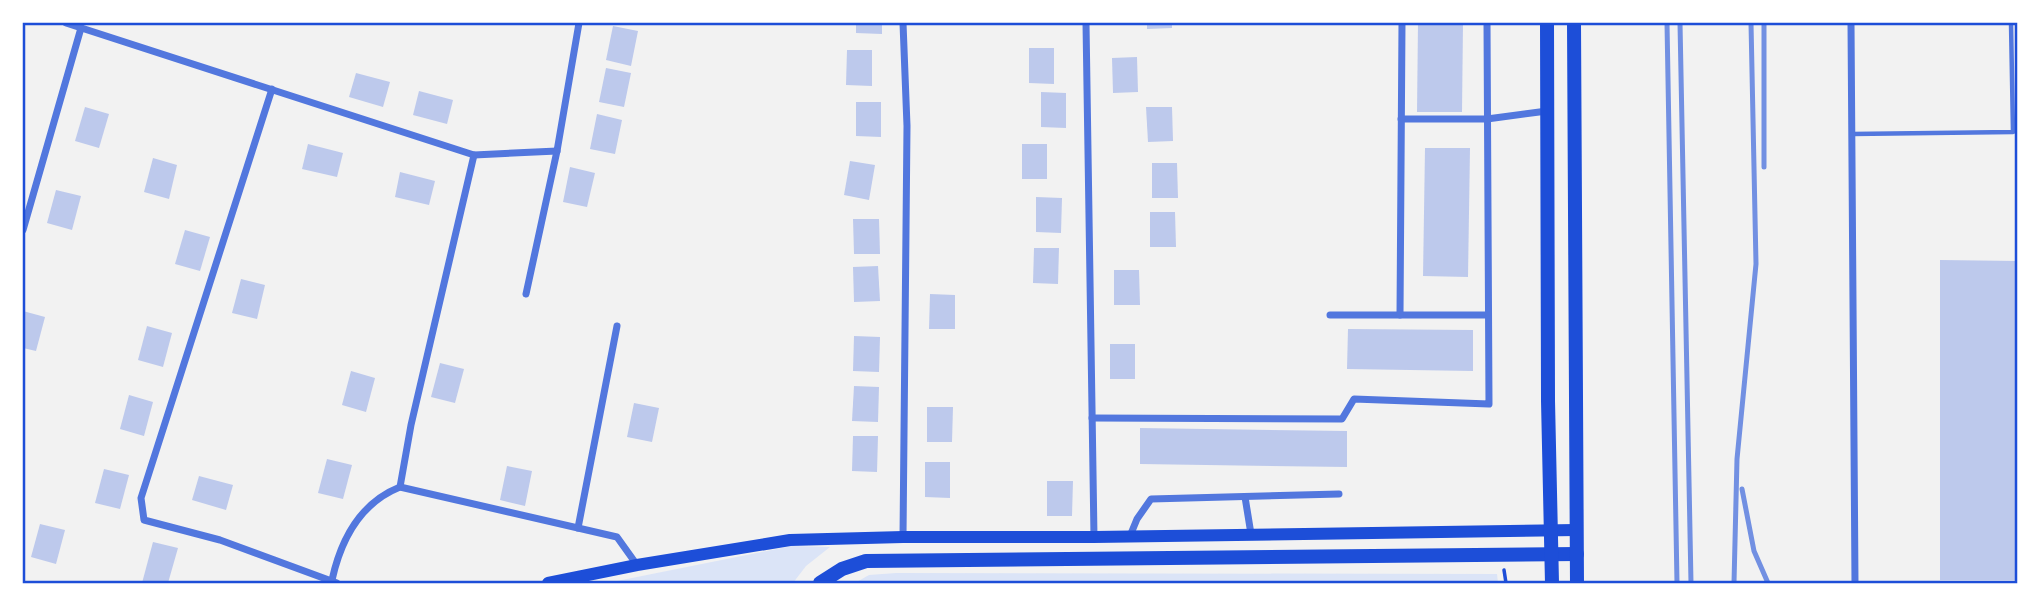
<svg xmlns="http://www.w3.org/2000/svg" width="2041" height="606" font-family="'Alegreya Sans',sans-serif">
<rect width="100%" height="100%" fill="#f2f2f2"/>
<g fill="#dbe4f7">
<path d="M 792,546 L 830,547 L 806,566 L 793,583 L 607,583 Z"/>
<path d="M 896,573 L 1497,574 L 1498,583 L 855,583 L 869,575 Z"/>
</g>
<g fill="#bdc9ec">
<path d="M 856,23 L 882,23 L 882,34 L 856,33 Z"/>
<path d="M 1147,23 L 1172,23 L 1172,28 L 1147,29 Z"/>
<path d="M 1418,23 L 1463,23 L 1462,112 L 1417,112 Z"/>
<path d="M 613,26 L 638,31 L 631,66 L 606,60 Z"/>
<path d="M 1029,48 L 1054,48 L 1054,84 L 1029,83 Z"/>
<path d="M 847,50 L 872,50 L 872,86 L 846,85 Z"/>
<path d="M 1137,57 L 1138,92 L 1113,93 L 1112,58 Z"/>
<path d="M 606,68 L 631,73 L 624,107 L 599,102 Z"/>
<path d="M 356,73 L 390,82 L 383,107 L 349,97 Z"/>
<path d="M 419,91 L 453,100 L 447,124 L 413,115 Z"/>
<path d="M 1041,92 L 1066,93 L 1066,128 L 1041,127 Z"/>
<path d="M 856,102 L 881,102 L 881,137 L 856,136 Z"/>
<path d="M 85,107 L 109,114 L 99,148 L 75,141 Z"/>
<path d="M 1146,107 L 1172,107 L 1173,141 L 1148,142 Z"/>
<path d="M 597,114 L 622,120 L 615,154 L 590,149 Z"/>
<path d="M 308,144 L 343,153 L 337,177 L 302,169 Z"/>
<rect x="1022" y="144" width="25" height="35"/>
<path d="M 1425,148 L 1470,148 L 1468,277 L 1423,276 Z"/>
<path d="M 153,158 L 177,165 L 169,199 L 144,192 Z"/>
<path d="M 850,161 L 875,165 L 869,200 L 844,195 Z"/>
<path d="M 1152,163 L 1177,163 L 1178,198 L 1152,198 Z"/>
<path d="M 570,167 L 595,173 L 587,207 L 563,202 Z"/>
<path d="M 400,172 L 435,181 L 429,205 L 395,197 Z"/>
<path d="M 56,190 L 81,196 L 72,230 L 47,223 Z"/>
<path d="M 1036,197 L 1062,198 L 1061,233 L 1036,232 Z"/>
<path d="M 1150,212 L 1175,212 L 1176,247 L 1150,247 Z"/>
<path d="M 853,219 L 879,219 L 880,254 L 854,254 Z"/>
<path d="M 185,230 L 210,237 L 200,271 L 175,264 Z"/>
<path d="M 1034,248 L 1059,248 L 1058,284 L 1033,283 Z"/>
<path d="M 1940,260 L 2018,261 L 2018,580 L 1940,580 Z"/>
<path d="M 878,266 L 880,301 L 854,302 L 853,267 Z"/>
<path d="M 1114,270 L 1139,270 L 1140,305 L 1114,305 Z"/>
<path d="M 241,279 L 265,285 L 257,319 L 232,313 Z"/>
<path d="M 930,294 L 955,295 L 955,329 L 929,329 Z"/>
<path d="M 23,311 L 45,317 L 36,351 L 23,348 Z"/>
<path d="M 147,326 L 172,333 L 163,367 L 138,360 Z"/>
<path d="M 1348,329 L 1473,330 L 1473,371 L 1347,369 Z"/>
<path d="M 854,336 L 880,337 L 879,372 L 853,371 Z"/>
<rect x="1110" y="344" width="25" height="35"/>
<path d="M 440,363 L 464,369 L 455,403 L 431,397 Z"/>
<path d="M 351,371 L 375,378 L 366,412 L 342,405 Z"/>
<path d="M 854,386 L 879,387 L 878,422 L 852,421 Z"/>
<path d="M 129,395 L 153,402 L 144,436 L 120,429 Z"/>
<path d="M 634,403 L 659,408 L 652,442 L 627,437 Z"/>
<path d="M 927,407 L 953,407 L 952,442 L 927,442 Z"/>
<path d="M 1140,428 L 1347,431 L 1347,467 L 1140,464 Z"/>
<path d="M 853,436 L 878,436 L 877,472 L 852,471 Z"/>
<path d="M 327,459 L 352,465 L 343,499 L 318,493 Z"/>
<path d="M 925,462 L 950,462 L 950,498 L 925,497 Z"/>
<path d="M 507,466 L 532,471 L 525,506 L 500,500 Z"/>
<path d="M 104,469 L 129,475 L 120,509 L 95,503 Z"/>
<path d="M 199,476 L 233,485 L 226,510 L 192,500 Z"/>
<path d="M 1047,481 L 1073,481 L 1072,516 L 1047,516 Z"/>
<path d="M 40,524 L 65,530 L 56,564 L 31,557 Z"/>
<path d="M 153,542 L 178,548 L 168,583 L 142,583 Z"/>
</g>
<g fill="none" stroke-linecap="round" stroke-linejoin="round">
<path stroke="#1d4ed8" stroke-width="3.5" d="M 1504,570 L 1506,583"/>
<path stroke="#5277de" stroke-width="4.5" d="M 1852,134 L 2013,132 L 2011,23"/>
<g stroke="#5277de" stroke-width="7">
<path d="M 66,23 L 474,155 L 557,151"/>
<path d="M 1086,23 L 1094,537"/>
<path d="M 1851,23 L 1855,583"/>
<path d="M 272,89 L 141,498 L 144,520 L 220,540 L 337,583"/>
<path d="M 1401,119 L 1487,119 L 1547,111"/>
<path d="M 23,230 L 81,28"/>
<path d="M 526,294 L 557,151 L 579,23"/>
<path d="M 1330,315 L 1488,315"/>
<path d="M 1400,315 L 1402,23"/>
<path d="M 1092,418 L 1342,419 L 1354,399 L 1489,404 L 1487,23"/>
<path d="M 400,487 L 411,425 L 474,155"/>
<path d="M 1245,497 L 1251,534"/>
<path d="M 578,528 L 617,326"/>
<path d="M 1130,536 L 1137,519 L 1151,499 L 1339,494"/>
<path d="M 903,537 L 907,126 L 903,23"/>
<path d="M 332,580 C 341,539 360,503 400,487 L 617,537 L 637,565"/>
</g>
<path stroke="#1d4ed8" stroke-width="12" d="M 548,583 L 637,565 L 790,540 L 903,537 L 1094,537 L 1576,530"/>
<path stroke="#1d4ed8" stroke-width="14" d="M 820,583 L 842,569 L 866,561 L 1577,554"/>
<g stroke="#1d4ed8" stroke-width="14">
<path d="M 1547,23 L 1548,401 L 1552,583"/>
<path d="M 1574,23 L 1577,583"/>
</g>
<g stroke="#7290e2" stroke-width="5">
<path d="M 1667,23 L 1677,583"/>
<path d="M 1680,23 L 1691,583"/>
<path d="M 1764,23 L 1764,167"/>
<path d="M 1742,489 L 1754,551 L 1768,583"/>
<path d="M 1734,583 L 1737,459 L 1756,264 L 1751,23"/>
</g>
</g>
<rect width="2041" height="606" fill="none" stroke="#ffffff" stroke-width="49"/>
<rect x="24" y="24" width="1992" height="558" fill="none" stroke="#1d4ed8" stroke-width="2.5"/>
</svg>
